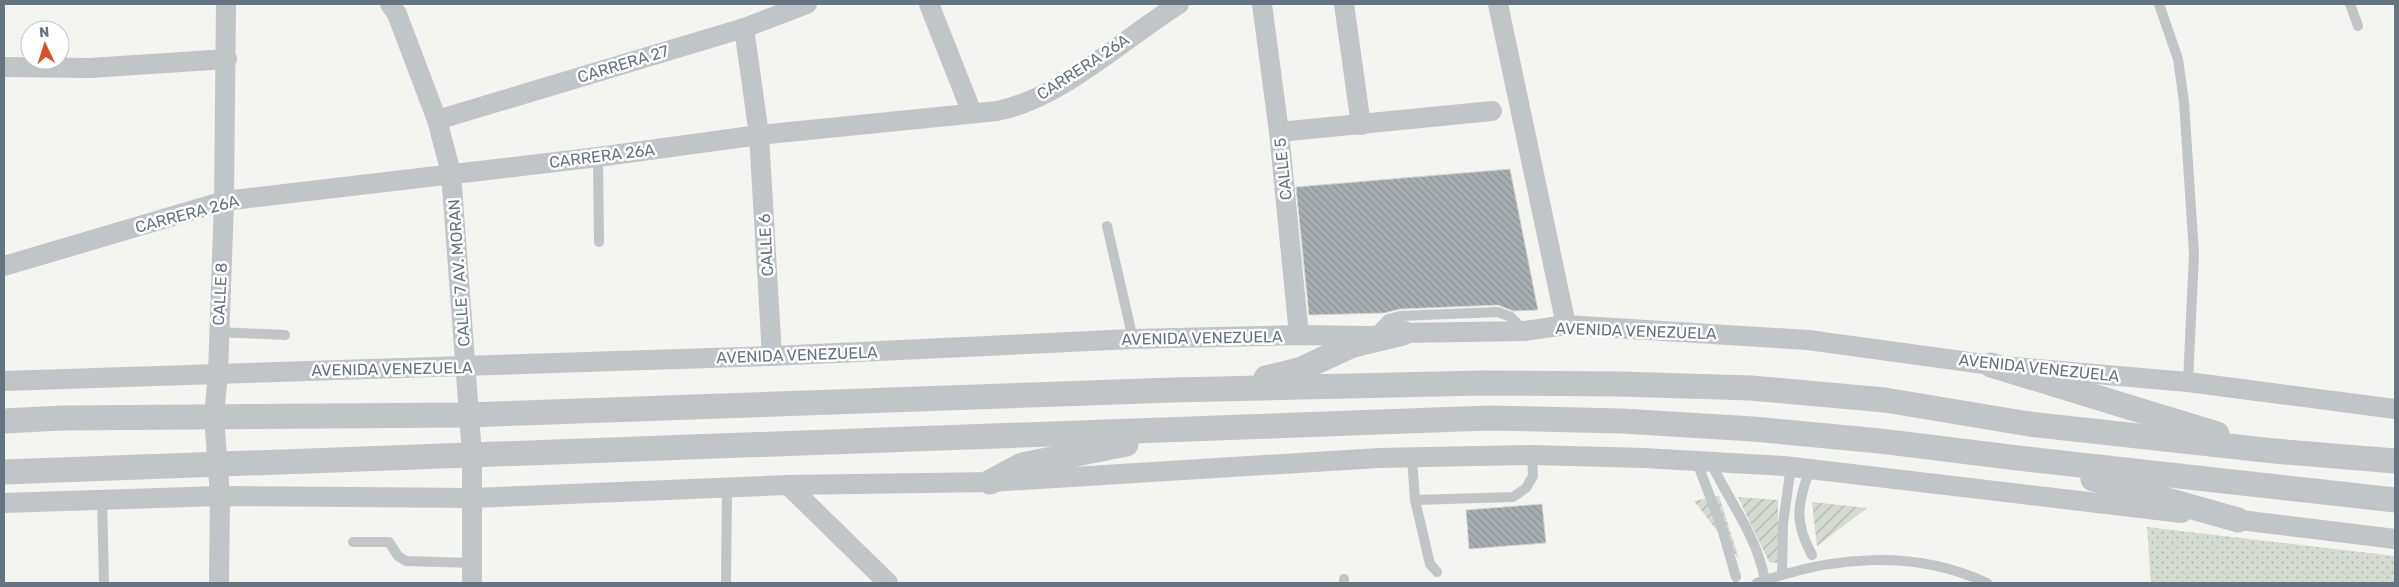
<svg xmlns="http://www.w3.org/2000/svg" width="2399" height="587" font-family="Rubik,sans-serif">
<defs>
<pattern id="grass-dots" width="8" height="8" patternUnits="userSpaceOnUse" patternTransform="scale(1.25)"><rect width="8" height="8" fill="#d5dbd1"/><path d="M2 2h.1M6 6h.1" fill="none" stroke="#b0b6af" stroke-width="1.8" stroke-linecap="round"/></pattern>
<pattern id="garden-furrows" width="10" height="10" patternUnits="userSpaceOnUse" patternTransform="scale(1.25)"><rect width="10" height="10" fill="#d5dbd1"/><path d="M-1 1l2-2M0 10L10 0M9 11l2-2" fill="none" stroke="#b0b6af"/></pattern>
<pattern id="building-back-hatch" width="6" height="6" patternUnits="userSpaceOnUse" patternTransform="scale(1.25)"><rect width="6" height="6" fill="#a6aeb2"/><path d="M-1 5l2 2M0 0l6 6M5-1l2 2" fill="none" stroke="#8b9296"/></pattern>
</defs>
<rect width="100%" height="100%" fill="#f4f4f0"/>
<path fill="url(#grass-dots)" d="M 2147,527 L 2395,556 L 2395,583 L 2151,583 Z"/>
<g fill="url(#garden-furrows)">
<path d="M 1719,496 L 1739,559 L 1694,501 Z"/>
<path d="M 1738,497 L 1778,500 L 1778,563 L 1769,562 Z"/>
<path d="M 1812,502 L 1867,508 L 1817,546 Z"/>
</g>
<g fill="url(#building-back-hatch)" stroke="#d5d5d3">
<path d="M 1510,169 L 1538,310 L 1513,311 L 1498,305 L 1400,309 L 1384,313 L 1309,315 L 1296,187 Z"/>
<path d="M 1542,504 L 1546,543 L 1469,549 L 1466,510 Z"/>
</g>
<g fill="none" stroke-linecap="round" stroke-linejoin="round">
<g stroke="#c2c5c8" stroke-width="10">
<path d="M 2159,4 L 2178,59 L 2184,102 L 2194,254 L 2188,382"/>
<path d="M 2350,4 L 2358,26"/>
<path d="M 598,157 L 599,242"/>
<path d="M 1107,226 L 1133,339"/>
<path d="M 218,332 L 285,335"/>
<path d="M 1374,334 L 1388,319 L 1400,316 L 1498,312 L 1511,317 L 1524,330"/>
<path d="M 1412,458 L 1415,500 L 1430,564 L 1437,572"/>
<path d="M 1696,460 L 1721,525 L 1736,577"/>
<path d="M 1710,461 C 1730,503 1756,534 1765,580"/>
<path d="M 1810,468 C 1798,505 1793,520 1812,555"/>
<path d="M 102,498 L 104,583"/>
<path d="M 1415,500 L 1513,497 L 1526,488 L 1533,476 L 1532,455"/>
<path d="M 353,542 L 389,542 L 398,556 L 406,561 L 472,563"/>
<path d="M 1782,575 L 1783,524 L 1791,466"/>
<path d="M 1344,579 L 1344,583"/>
<path d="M 726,583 L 727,489"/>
<path d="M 1757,583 C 1832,556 1914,549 1987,583"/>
</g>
<g stroke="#c2c5c8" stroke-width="20">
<path d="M 390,4 L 397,14 L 437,120 L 451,173 L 472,455 L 472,583"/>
<path d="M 929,4 L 972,113"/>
<path d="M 1262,4 L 1279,132 L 1299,335"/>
<path d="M 1344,4 L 1361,125"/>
<path d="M 1498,4 L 1566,325"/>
<path d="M 744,28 L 759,135 L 772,356"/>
<path d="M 4,67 L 90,68 L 227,59"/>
<path d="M 437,120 L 744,28 L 807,4"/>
<path d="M 1279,132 L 1492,111"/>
<path d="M 4,266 L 224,201 L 598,157 L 759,135 L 997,111 C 1062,98 1123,39 1179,4"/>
<path d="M 4,381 L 772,356 L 1133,339 L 1299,335 L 1372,336 L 1403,333 L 1524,331 L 1566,325 L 1808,340 L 1991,365 L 2188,382 L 2395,409"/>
<path d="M 788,485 L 888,583"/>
<path d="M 4,503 L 220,496 L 473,498 L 788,485 L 990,482 L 1379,458 L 1532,455 L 1644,458 L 1784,466 L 2182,513"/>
<path d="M 2224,518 L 2395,539"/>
<path d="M 219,583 L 220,496 L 214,417 L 218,373 L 224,201 L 226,4"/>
</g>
<g stroke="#c2c5c8" stroke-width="25">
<path d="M 1991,365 L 2217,434"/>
<path d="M 1266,378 L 1299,370 L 1353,345 L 1403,333"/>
<path d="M 4,421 L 62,418 L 467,415 L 1173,390 L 1482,383 L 1620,384 L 1751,388 L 1885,400 L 2029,424 L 2274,451 L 2395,461"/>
<path d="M 4,472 L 1489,418 L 1622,421 L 1753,429 L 1880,441 L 2026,459 L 2395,500"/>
<path d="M 2093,479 L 2238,520"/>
<path d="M 990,482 L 1022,465 L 1126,444"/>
</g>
</g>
<g text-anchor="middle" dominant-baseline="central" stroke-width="5" stroke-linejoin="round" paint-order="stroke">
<g font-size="16" fill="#647480" stroke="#fff">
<text transform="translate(623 64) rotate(-17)">CARRERA 27</text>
<text transform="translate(1083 67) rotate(-33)">CARRERA 26A</text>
<text transform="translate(602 156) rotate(-7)">CARRERA 26A</text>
<text transform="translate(1283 169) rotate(-96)">CALLE 5</text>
<text transform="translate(187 214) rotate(-15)">CARRERA 26A</text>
<text transform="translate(766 245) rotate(-93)">CALLE 6</text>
<text transform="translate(459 273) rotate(-94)">CALLE 7 AV. MORAN</text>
<text transform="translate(220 294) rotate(-87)">CALLE 8</text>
<text transform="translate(1636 331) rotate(2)">AVENIDA VENEZUELA</text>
<text transform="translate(1202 338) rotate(-1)">AVENIDA VENEZUELA</text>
<text transform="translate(797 355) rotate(-2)">AVENIDA VENEZUELA</text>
<text transform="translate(2039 368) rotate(6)">AVENIDA VENEZUELA</text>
<text transform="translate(392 369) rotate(-1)">AVENIDA VENEZUELA</text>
</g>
</g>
<rect width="2399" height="587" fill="none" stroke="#647480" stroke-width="10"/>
<g transform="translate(45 45) rotate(356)"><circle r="24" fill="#ffffff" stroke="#c1c7cc"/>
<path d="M0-4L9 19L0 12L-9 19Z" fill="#dd4f27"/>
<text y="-8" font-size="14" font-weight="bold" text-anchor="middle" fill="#647480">N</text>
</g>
</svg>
